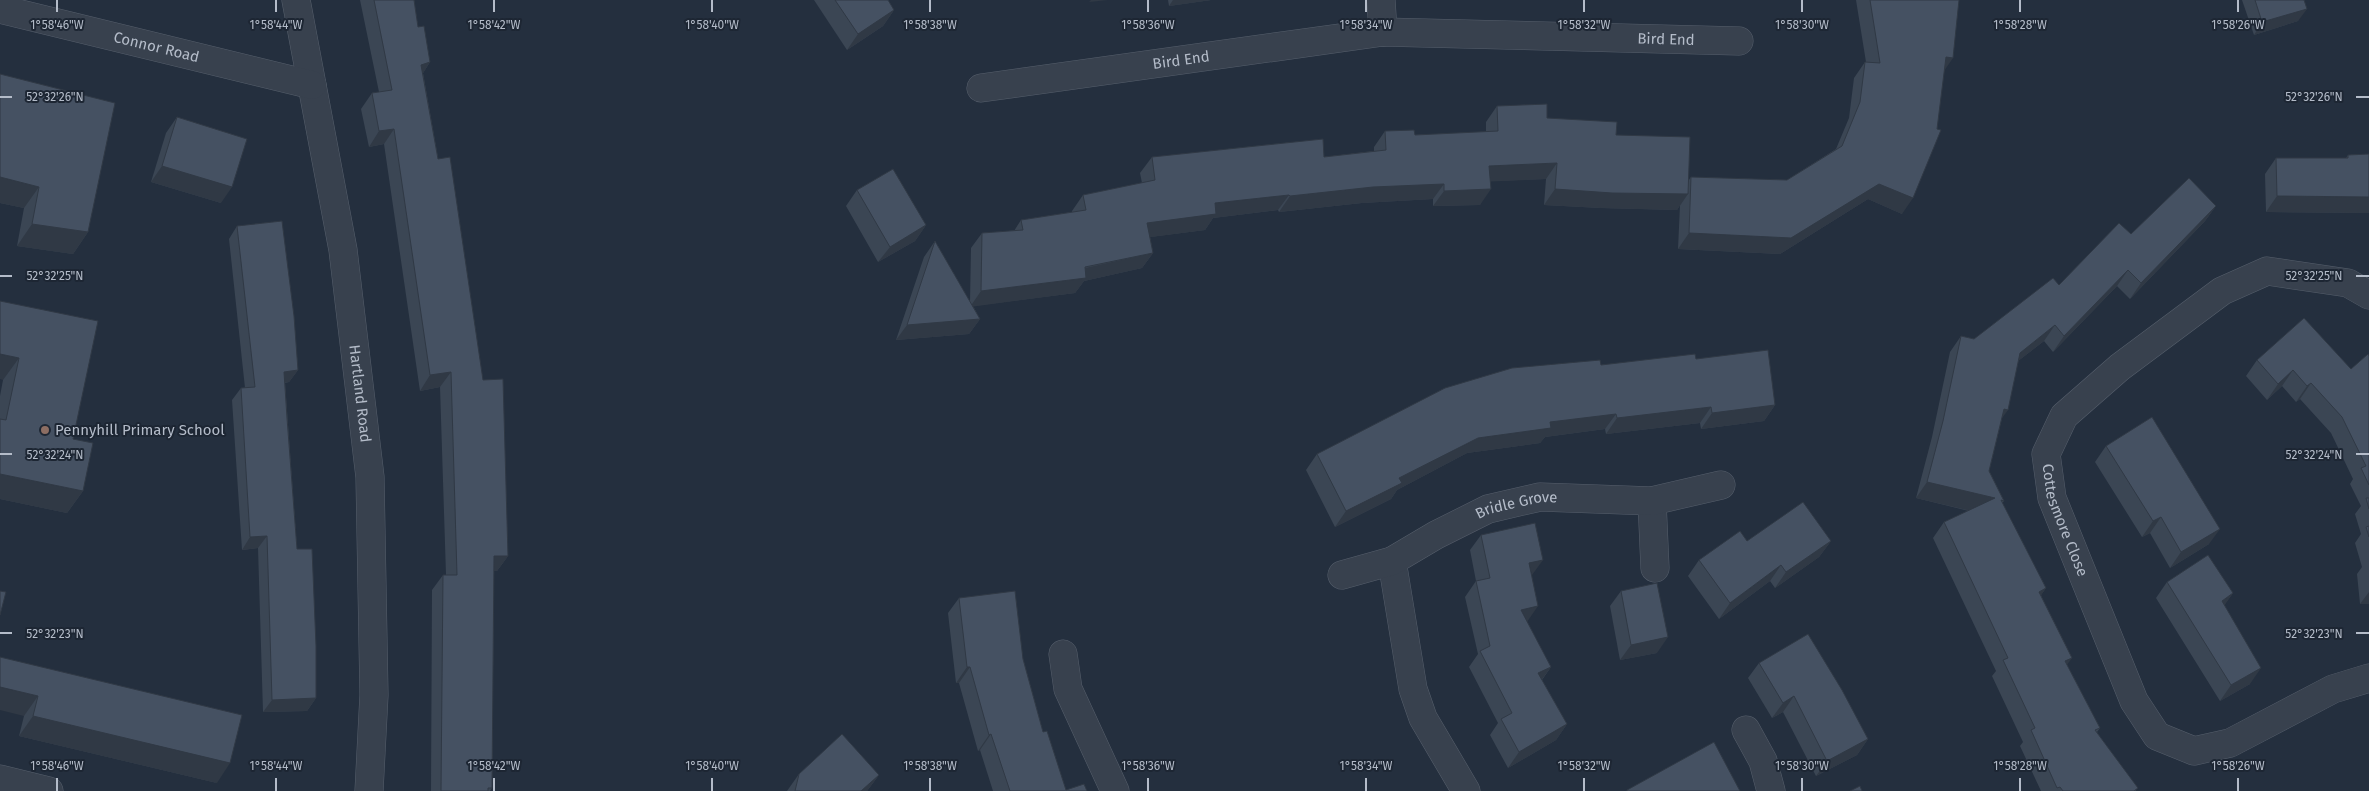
<svg xmlns="http://www.w3.org/2000/svg" width="2369" height="791" font-family="'Fira Sans',sans-serif">
<rect width="100%" height="100%" fill="#242f3e"/>
<g fill="none" stroke-linecap="round" stroke-linejoin="round">
<g stroke="#565f6c" stroke-width="29">
<g id="street">
<path id="s1" d="M 296,0 L 343,250 L 370,477 L 374,695 L 369,791"/>
<path d="M 1381,0 L 1383,32"/>
<path id="s2" d="M 0,9 L 312,85"/>
<path id="s3" d="M 981,88 L 1383,32 L 1739,41"/>
<path id="s4" d="M 2369,295 L 2348,283 L 2267,271 L 2222,291 L 2120,367 L 2064,416 L 2046,454 L 2052,498 L 2134,701 L 2157,736 L 2194,751 L 2230,743 L 2333,689 L 2369,678"/>
<path d="M 1652,501 L 1655,568"/>
<path d="M 1392,561 L 1413,689 L 1423,718 L 1466,791"/>
<path id="s5" d="M 1342,575 L 1392,561 L 1436,535 L 1488,509 L 1540,497 L 1652,501 L 1721,485"/>
<path d="M 1063,654 L 1068,689 L 1115,791"/>
<path d="M 1746,730 L 1763,761 L 1771,791"/>
<path d="M 0,779 L 49,791"/>
</g>
</g>
<use href="#street" stroke="#38414e" stroke-width="28"/>
</g>
<g fill="#3b4654">
<path d="M 360,0 L 414,0 L 418,27 L 430,62 L 423,73 L 508,556 L 497,571 L 494,571 L 492,788 L 490,791 L 431,791 L 432,590 L 443,575 L 446,575 L 440,387 L 420,391 L 384,144 L 369,147 L 361,109 L 372,93 L 379,92 Z"/>
<path d="M 814,0 L 888,0 L 894,10 L 883,26 L 847,50 Z"/>
<path d="M 1168,0 L 1211,0 L 1169,6 Z"/>
<path d="M 1856,0 L 1959,0 L 1944,71 L 1902,214 L 1868,199 L 1780,254 L 1678,249 L 1680,205 L 1677,210 L 1601,208 L 1544,205 L 1546,179 L 1490,181 L 1480,205 L 1433,206 L 1433,199 L 1362,203 L 1279,212 L 1278,210 L 1213,218 L 1205,230 L 1150,237 L 1153,253 L 1142,268 L 1084,281 L 1075,293 L 973,306 L 980,319 L 969,334 L 896,340 L 924,257 L 935,241 L 970,302 L 971,248 L 982,233 L 1014,231 L 1021,220 L 1072,212 L 1072,211 L 1083,195 L 1142,183 L 1140,173 L 1152,157 L 1324,157 L 1374,151 L 1374,147 L 1385,131 L 1415,135 L 1486,132 L 1486,122 L 1497,106 L 1616,135 L 1688,181 L 1691,177 L 1787,180 L 1836,149 L 1849,118 L 1854,78 L 1865,62 L 1866,62 Z"/>
<path d="M 2242,0 L 2304,0 L 2298,21 L 2254,35 Z"/>
<path d="M 0,74 L 88,232 L 73,254 L 17,246 L 24,208 L 0,203 Z"/>
<path d="M 177,117 L 221,203 L 151,182 L 166,133 Z"/>
<path d="M 2369,154 L 2369,213 L 2266,212 L 2265,174 L 2276,158 L 2346,158 L 2348,155 Z"/>
<path d="M 857,190 L 926,225 L 915,241 L 878,262 L 846,206 Z"/>
<path d="M 2216,206 L 2205,221 L 2130,299 L 2117,286 L 2053,352 L 2044,341 L 2018,361 L 2002,418 L 1989,471 L 2004,501 L 2002,503 L 2046,588 L 2041,595 L 2067,665 L 2100,728 L 2097,732 L 2136,791 L 2041,791 L 2020,746 L 2023,742 L 1992,676 L 1996,671 L 1933,538 L 1944,522 L 1969,511 L 1916,498 L 1932,437 L 1950,352 L 1961,336 L 1974,339 L 2059,285 L 2131,234 Z"/>
<path d="M 237,226 L 298,370 L 289,382 L 285,383 L 297,549 L 316,698 L 307,711 L 263,712 L 258,548 L 242,550 L 232,400 L 241,388 L 245,388 L 229,239 Z"/>
<path d="M 0,301 L 73,439 L 83,491 L 67,513 L 0,499 L 0,396 L 3,380 Z"/>
<path d="M 2369,356 L 2369,604 L 2360,604 L 2357,574 L 2362,567 L 2355,543 L 2361,534 L 2355,514 L 2361,506 L 2350,484 L 2353,479 L 2331,433 L 2300,399 L 2296,402 L 2282,386 L 2267,400 L 2246,376 L 2257,360 L 2351,369 Z"/>
<path d="M 1696,359 L 1775,405 L 1764,421 L 1701,429 L 1700,423 L 1606,434 L 1605,429 L 1545,437 L 1540,443 L 1467,453 L 1397,490 L 1391,499 L 1335,527 L 1306,470 L 1317,454 L 1601,365 Z"/>
<path d="M 2106,446 L 2209,544 L 2170,568 L 2150,533 L 2142,537 L 2095,462 Z"/>
<path d="M 1481,535 L 1532,575 L 1527,622 L 1551,667 L 1542,680 L 1567,724 L 1556,740 L 1508,768 L 1490,735 L 1498,723 L 1469,667 L 1478,654 L 1465,597 L 1476,581 L 1470,550 Z"/>
<path d="M 1747,541 L 1831,541 L 1819,557 L 1775,588 L 1770,581 L 1719,619 L 1688,576 L 1699,560 Z"/>
<path d="M 2167,582 L 2233,593 L 2224,605 L 2250,684 L 2220,701 L 2156,598 Z"/>
<path d="M 1621,591 L 1657,653 L 1620,660 L 1610,606 Z"/>
<path d="M 959,598 L 1023,659 L 1043,732 L 1066,790 L 1087,791 L 993,791 L 980,750 L 978,751 L 959,683 L 956,683 L 948,613 Z"/>
<path d="M 0,657 L 217,783 L 19,736 L 24,716 Z"/>
<path d="M 1759,663 L 1868,739 L 1857,755 L 1816,776 L 1783,712 L 1772,718 L 1748,678 Z"/>
<path d="M 799,774 L 879,775 L 867,791 L 787,791 Z"/>
</g>
<g fill="#303945">
<path d="M 1091,0 L 1108,0 L 1089,2 Z"/>
<path d="M 1173,0 L 1211,0 L 1169,6 Z"/>
<path d="M 2307,9 L 2298,21 L 2254,35 L 2262,22 Z"/>
<path d="M 894,10 L 883,26 L 847,50 L 858,34 Z"/>
<path d="M 1946,57 L 1953,58 L 1942,74 Z"/>
<path d="M 430,62 L 420,78 L 421,65 Z"/>
<path d="M 394,129 L 384,144 L 369,147 L 379,131 Z"/>
<path d="M 1557,163 L 1546,179 L 1478,182 L 1489,166 Z"/>
<path d="M 162,166 L 232,187 L 221,203 L 151,182 Z"/>
<path d="M 0,177 L 39,187 L 24,208 L 0,203 Z"/>
<path d="M 1444,184 L 1433,199 L 1362,203 L 1279,212 L 1290,196 L 1373,187 Z"/>
<path d="M 1879,184 L 1913,198 L 1902,214 L 1868,199 L 1780,254 L 1678,249 L 1689,233 Z"/>
<path d="M 1491,189 L 1480,205 L 1433,206 L 1444,191 Z"/>
<path d="M 1555,189 L 1688,194 L 1677,210 L 1601,208 L 1544,205 Z"/>
<path d="M 1289,195 L 1278,210 L 1213,218 L 1205,230 L 1136,239 L 1147,223 L 1215,203 Z"/>
<path d="M 2277,196 L 2369,197 L 2369,213 L 2266,212 Z"/>
<path d="M 2216,206 L 2205,221 L 2130,299 L 2141,283 Z"/>
<path d="M 32,224 L 88,232 L 73,254 L 17,246 Z"/>
<path d="M 926,225 L 915,241 L 878,262 L 890,247 Z"/>
<path d="M 1153,253 L 1142,268 L 1084,281 L 1075,293 L 970,307 L 981,291 Z"/>
<path d="M 2128,270 L 2117,286 L 2053,352 L 2064,336 Z"/>
<path d="M 980,319 L 969,334 L 896,340 L 907,325 Z"/>
<path d="M 2055,325 L 2044,341 L 2009,368 L 2020,353 Z"/>
<path d="M 0,354 L 19,358 L 3,380 L 0,379 Z"/>
<path d="M 298,370 L 289,382 L 275,384 L 284,372 Z"/>
<path d="M 2293,370 L 2282,386 L 2267,400 L 2278,384 Z"/>
<path d="M 451,372 L 440,387 L 420,391 L 430,375 Z"/>
<path d="M 2311,383 L 2300,399 L 2296,402 L 2307,386 Z"/>
<path d="M 1775,405 L 1764,421 L 1701,429 L 1712,413 Z"/>
<path d="M 1711,407 L 1700,423 L 1606,434 L 1617,418 Z"/>
<path d="M 2004,409 L 2008,410 L 1997,425 Z"/>
<path d="M 1616,414 L 1605,429 L 1545,437 L 1540,443 L 1467,453 L 1397,490 L 1391,499 L 1335,527 L 1346,511 L 1399,478 L 1478,438 L 1550,422 Z"/>
<path d="M 0,474 L 83,491 L 67,513 L 0,499 Z"/>
<path d="M 1927,482 L 1995,498 L 1984,514 L 1916,498 Z"/>
<path d="M 2161,517 L 2150,533 L 2142,537 L 2153,521 Z"/>
<path d="M 2220,529 L 2209,544 L 2170,568 L 2181,552 Z"/>
<path d="M 267,536 L 258,548 L 242,550 L 250,537 Z"/>
<path d="M 1831,541 L 1819,557 L 1775,588 L 1786,572 Z"/>
<path d="M 494,556 L 508,556 L 497,571 L 483,571 Z"/>
<path d="M 1543,560 L 1532,575 L 1529,563 Z"/>
<path d="M 1781,565 L 1770,581 L 1719,619 L 1730,603 Z"/>
<path d="M 2046,588 L 2035,604 L 2039,592 Z"/>
<path d="M 2369,592 L 2369,604 L 2360,604 Z"/>
<path d="M 2233,593 L 2222,609 L 2222,601 Z"/>
<path d="M 1538,606 L 1527,622 L 1521,610 Z"/>
<path d="M 1668,637 L 1657,653 L 1620,660 L 1631,645 Z"/>
<path d="M 2072,658 L 2061,673 L 2065,661 Z"/>
<path d="M 967,667 L 970,667 L 959,683 L 956,683 Z"/>
<path d="M 1551,667 L 1540,682 L 1538,673 Z"/>
<path d="M 2261,668 L 2250,684 L 2220,701 L 2231,685 Z"/>
<path d="M 0,687 L 38,696 L 24,716 L 0,710 Z"/>
<path d="M 1794,696 L 1783,712 L 1772,718 L 1783,703 Z"/>
<path d="M 316,698 L 307,711 L 263,712 L 272,700 Z"/>
<path d="M 33,716 L 230,763 L 217,783 L 19,736 Z"/>
<path d="M 1567,724 L 1556,740 L 1508,768 L 1519,752 Z"/>
<path d="M 991,734 L 980,750 L 978,751 L 989,735 Z"/>
<path d="M 1868,739 L 1857,755 L 1816,776 L 1827,761 Z"/>
<path d="M 879,775 L 867,791 L 861,791 Z"/>
</g>
<g fill="#455162" stroke="#303945">
<path d="M 374,0 L 414,0 L 418,27 L 424,26 L 430,62 L 421,65 L 438,159 L 450,157 L 483,380 L 503,379 L 508,556 L 494,556 L 492,788 L 488,788 L 488,791 L 441,791 L 443,575 L 457,575 L 451,372 L 430,375 L 394,129 L 379,131 L 372,93 L 392,90 Z"/>
<path d="M 835,0 L 888,0 L 894,10 L 858,34 Z"/>
<path d="M 1870,0 L 1959,0 L 1953,58 L 1946,57 L 1937,129 L 1941,130 L 1913,198 L 1879,184 L 1791,238 L 1689,233 L 1691,177 L 1787,180 L 1842,146 L 1860,102 L 1865,62 L 1880,63 Z"/>
<path d="M 2255,0 L 2304,0 L 2307,9 L 2262,22 Z"/>
<path d="M 0,74 L 115,103 L 88,232 L 32,224 L 39,187 L 0,177 Z"/>
<path d="M 1547,104 L 1547,118 L 1617,122 L 1616,135 L 1690,137 L 1688,194 L 1612,193 L 1555,189 L 1557,163 L 1489,166 L 1491,189 L 1444,191 L 1444,184 L 1373,187 L 1290,196 L 1289,195 L 1215,203 L 1216,214 L 1147,223 L 1153,253 L 1085,267 L 1086,278 L 981,291 L 982,233 L 1023,230 L 1021,220 L 1086,210 L 1083,195 L 1155,180 L 1152,157 L 1323,139 L 1324,157 L 1386,150 L 1385,131 L 1414,130 L 1415,135 L 1498,131 L 1497,106 Z"/>
<path d="M 177,117 L 247,139 L 232,187 L 162,166 Z"/>
<path d="M 2369,154 L 2369,197 L 2277,196 L 2276,158 L 2348,158 L 2348,155 Z"/>
<path d="M 893,169 L 926,225 L 890,247 L 857,190 Z"/>
<path d="M 2189,178 L 2216,206 L 2141,283 L 2128,270 L 2064,336 L 2055,325 L 2020,353 L 2008,410 L 2004,409 L 1989,471 L 2004,501 L 2001,500 L 2046,588 L 2039,592 L 2072,658 L 2065,661 L 2100,728 L 2095,730 L 2138,788 L 2134,791 L 2063,791 L 2060,787 L 2057,788 L 2031,730 L 2035,728 L 2003,660 L 2008,658 L 1944,522 L 1995,498 L 1927,482 L 1943,421 L 1961,336 L 1974,339 L 2053,278 L 2059,285 L 2119,223 L 2131,234 Z"/>
<path d="M 282,221 L 294,316 L 298,370 L 284,372 L 287,418 L 297,549 L 312,549 L 316,646 L 316,698 L 272,700 L 267,536 L 250,537 L 241,388 L 255,387 L 237,226 Z"/>
<path d="M 935,241 L 980,319 L 907,325 Z"/>
<path d="M 0,301 L 98,321 L 73,439 L 93,443 L 83,491 L 0,474 L 0,419 L 6,420 L 19,358 L 0,354 Z"/>
<path d="M 2304,318 L 2351,369 L 2368,354 L 2369,356 L 2369,485 L 2361,468 L 2366,466 L 2342,417 L 2311,383 L 2307,386 L 2293,370 L 2278,384 L 2257,360 Z"/>
<path d="M 1768,350 L 1775,405 L 1712,413 L 1711,407 L 1617,418 L 1616,414 L 1550,422 L 1551,428 L 1478,438 L 1399,478 L 1402,483 L 1346,511 L 1317,454 L 1445,388 L 1512,368 L 1600,360 L 1601,365 L 1695,354 L 1696,359 Z"/>
<path d="M 2152,417 L 2220,529 L 2181,552 L 2161,517 L 2153,521 L 2106,446 Z"/>
<path d="M 2366,498 L 2369,498 L 2369,509 Z"/>
<path d="M 1803,502 L 1831,541 L 1786,572 L 1781,565 L 1730,603 L 1699,560 L 1740,531 L 1747,541 Z"/>
<path d="M 1535,523 L 1543,560 L 1529,563 L 1538,606 L 1521,610 L 1551,667 L 1538,673 L 1567,724 L 1519,752 L 1501,719 L 1512,713 L 1480,651 L 1490,646 L 1476,581 L 1490,578 L 1481,535 Z"/>
<path d="M 2369,526 L 2369,537 L 2366,527 Z"/>
<path d="M 2208,555 L 2233,593 L 2222,601 L 2261,668 L 2231,685 L 2167,582 Z"/>
<path d="M 1657,583 L 1668,637 L 1631,645 L 1621,591 Z"/>
<path d="M 0,591 L 6,592 L 0,615 Z"/>
<path d="M 1015,591 L 1023,659 L 1043,732 L 1047,731 L 1066,790 L 1084,784 L 1087,791 L 1010,791 L 991,734 L 989,735 L 970,667 L 967,667 L 959,598 Z"/>
<path d="M 1808,634 L 1842,690 L 1868,739 L 1827,761 L 1794,696 L 1783,703 L 1759,663 Z"/>
<path d="M 0,657 L 242,715 L 230,763 L 33,716 L 38,696 L 0,687 Z"/>
<path d="M 842,734 L 879,775 L 861,791 L 795,791 L 799,774 Z"/>
<path d="M 1714,742 L 1740,791 L 1627,791 L 1627,790 Z"/>
<path d="M 1860,786 L 1862,791 L 1850,791 Z"/>
</g>
<path fill="none" stroke="#b4bcc9" stroke-width="2" d="M 57,0 L 57,12M 276,0 L 276,12M 494,0 L 494,12M 712,0 L 712,12M 930,0 L 930,12M 1148,0 L 1148,12M 1366,0 L 1366,12M 1584,0 L 1584,12M 1802,0 L 1802,12M 2020,0 L 2020,12M 2238,0 L 2238,12M 0,97 L 12,97M 2356,97 L 2369,97M 0,276 L 12,276M 2356,276 L 2369,276M 0,454 L 12,454M 2356,454 L 2369,454M 0,633 L 12,633M 2356,633 L 2369,633M 57,778 L 57,791M 276,778 L 276,791M 494,778 L 494,791M 712,778 L 712,791M 930,778 L 930,791M 1148,778 L 1148,791M 1366,778 L 1366,791M 1584,778 L 1584,791M 1802,778 L 1802,791M 2020,778 L 2020,791M 2238,778 L 2238,791"/>
<circle fill="#8d6e63" stroke="#1d2633" stroke-width="2" cx="45" cy="430" r="5"/>
<g text-anchor="middle" dominant-baseline="central" stroke-width="4" stroke-linejoin="round" paint-order="stroke">
<g font-size="15" fill="#b4bcc9" stroke="#1d2633">
<text stroke="none"><textPath href="#s3" startOffset="689">Bird End</textPath></text>
<text stroke="none"><textPath href="#s2" startOffset="161">Connor Road</textPath></text>
<text stroke="none"><textPath href="#s3" startOffset="202">Bird End</textPath></text>
<text stroke="none"><textPath href="#s1" startOffset="399">Hartland Road</textPath></text>
<text stroke="none"><textPath href="#s5" startOffset="190">Bridle Grove</textPath></text>
<text stroke="none"><textPath href="#s4" startOffset="468">Cottesmore Close</textPath></text>
</g>
<g font-size="15" fill="#b4bcc9" stroke="#1d2633" text-anchor="start">
<text x="55" y="430">Pennyhill Primary School</text>
</g>
</g>
<g font-size="12" text-anchor="middle" fill="#b4bcc9" stroke="#1d2633" stroke-width="4" stroke-linejoin="round" paint-order="stroke">
<text x="57" y="29">1°58'46"W</text>
<text x="276" y="29">1°58'44"W</text>
<text x="494" y="29">1°58'42"W</text>
<text x="712" y="29">1°58'40"W</text>
<text x="930" y="29">1°58'38"W</text>
<text x="1148" y="29">1°58'36"W</text>
<text x="1366" y="29">1°58'34"W</text>
<text x="1584" y="29">1°58'32"W</text>
<text x="1802" y="29">1°58'30"W</text>
<text x="2020" y="29">1°58'28"W</text>
<text x="2238" y="29">1°58'26"W</text>
<text x="55" y="101">52°32'26"N</text>
<text x="2314" y="101">52°32'26"N</text>
<text x="55" y="280">52°32'25"N</text>
<text x="2314" y="280">52°32'25"N</text>
<text x="55" y="459">52°32'24"N</text>
<text x="2314" y="459">52°32'24"N</text>
<text x="55" y="638">52°32'23"N</text>
<text x="2314" y="638">52°32'23"N</text>
<text x="57" y="770">1°58'46"W</text>
<text x="276" y="770">1°58'44"W</text>
<text x="494" y="770">1°58'42"W</text>
<text x="712" y="770">1°58'40"W</text>
<text x="930" y="770">1°58'38"W</text>
<text x="1148" y="770">1°58'36"W</text>
<text x="1366" y="770">1°58'34"W</text>
<text x="1584" y="770">1°58'32"W</text>
<text x="1802" y="770">1°58'30"W</text>
<text x="2020" y="770">1°58'28"W</text>
<text x="2238" y="770">1°58'26"W</text>
</g>
</svg>
